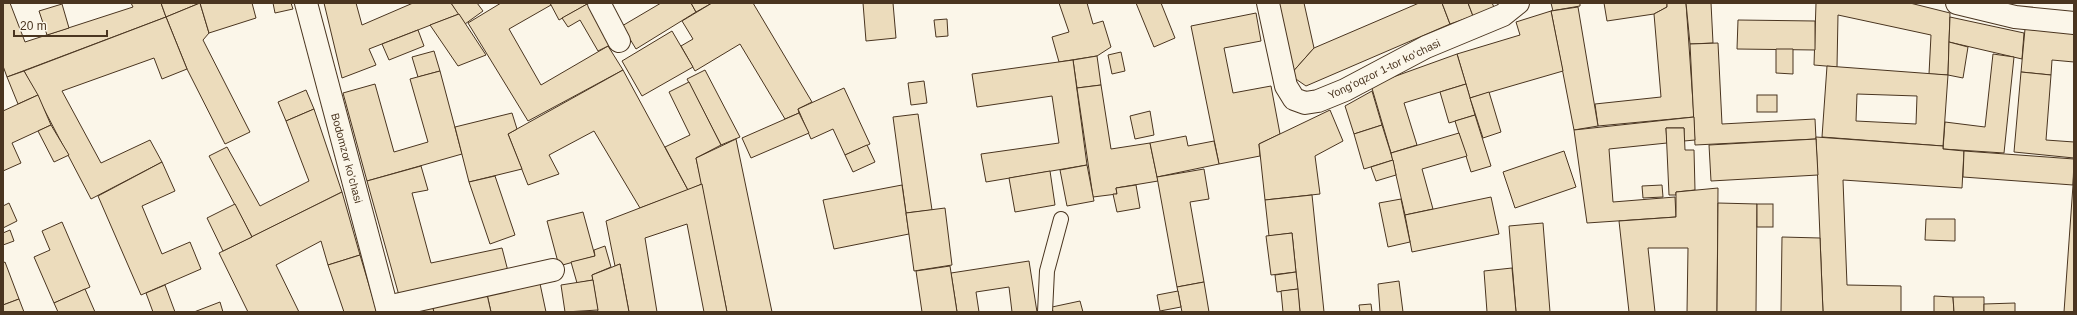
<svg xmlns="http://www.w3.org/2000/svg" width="2077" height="315" font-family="Helvetica,sans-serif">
<rect width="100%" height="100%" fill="#fbf6e9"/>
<g fill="#ecdcbc" stroke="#4a3520" fill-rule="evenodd">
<path d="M 3,3 L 10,3 L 25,42 L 133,7 L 131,3 L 161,3 L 166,17 L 7,77 L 3,66 Z"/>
<path d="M 161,3 L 200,3 L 166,17 Z"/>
<path d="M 200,3 L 209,33 L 203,40 L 250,132 L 225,144 L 187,69 L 166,17 Z"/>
<path d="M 200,3 L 252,3 L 256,18 L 209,33 Z"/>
<path d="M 273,3 L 291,3 L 293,9 L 275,13 Z"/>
<path d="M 324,3 L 356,3 L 362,25 L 413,3 L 451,3 L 459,14 L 369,49 L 376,65 L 342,78 Z"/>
<path d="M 451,3 L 477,3 L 483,11 L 465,24 Z"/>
<path d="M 501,3 L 550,3 L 551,5 L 509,29 L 541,85 L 608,46 L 623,70 L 528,121 L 468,23 Z"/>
<path d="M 550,3 L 589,3 L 559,20 Z"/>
<path d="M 589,3 L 613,45 L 609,47 L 608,46 L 598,51 L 580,20 L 568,27 L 562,18 Z"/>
<path d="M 661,3 L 691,3 L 696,12 L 636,49 L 622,26 Z"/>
<path d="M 691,3 L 712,3 L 696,12 Z"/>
<path d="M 712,3 L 753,3 L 812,102 L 798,109 L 799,113 L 785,119 L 740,44 L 695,71 L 681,46 L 693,39 L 682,21 Z"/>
<path d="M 863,3 L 893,3 L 896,38 L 866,41 Z"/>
<path d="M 1059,3 L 1087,3 L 1093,24 L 1103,21 L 1111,47 L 1097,56 L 1059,62 L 1052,37 L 1069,32 Z"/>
<path d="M 1136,3 L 1161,3 L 1175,38 L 1154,47 Z"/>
<path d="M 1274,3 L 1304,3 L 1314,48 L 1290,75 Z"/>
<path d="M 1419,3 L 1442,3 L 1450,24 L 1306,86 L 1290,75 L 1314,48 Z"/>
<path d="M 1442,3 L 1468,3 L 1473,16 L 1450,24 Z"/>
<path d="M 1468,3 L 1492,3 L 1494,7 L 1473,16 Z"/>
<path d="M 1551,3 L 1580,3 L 1580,6 L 1551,11 L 1553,11 Z"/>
<path d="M 1604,3 L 1667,3 L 1667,7 L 1654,14 L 1607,21 Z"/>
<path d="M 1667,3 L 1686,3 L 1694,117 L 1598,126 L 1595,104 L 1661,97 L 1654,14 L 1667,7 Z"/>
<path d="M 1686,3 L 1711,3 L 1713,43 L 1690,44 Z"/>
<path d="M 1816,3 L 1910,3 L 1950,13 L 1948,75 L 1929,74 L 1931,35 L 1838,15 L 1837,67 L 1814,65 Z"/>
<path d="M 62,4 L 69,28 L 47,35 L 39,11 Z"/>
<path d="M 1578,7 L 1598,126 L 1574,130 L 1551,11 Z"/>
<path d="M 1551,11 L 1563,71 L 1470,98 L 1457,54 L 1520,35 L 1516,22 Z"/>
<path d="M 1256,13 L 1261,41 L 1224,48 L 1233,93 L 1271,86 L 1280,134 L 1259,144 L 1260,156 L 1219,164 L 1191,26 Z"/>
<path d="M 459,14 L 486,55 L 458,66 L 430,25 Z"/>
<path d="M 166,17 L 187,69 L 162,79 L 154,58 L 62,91 L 101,163 L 150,140 L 162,162 L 91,199 L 24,71 Z"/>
<path d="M 1950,17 L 2024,33 L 2022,59 L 1949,42 Z"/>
<path d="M 947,19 L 948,36 L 936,37 L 934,20 Z"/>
<path d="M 1738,20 L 1815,21 L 1815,50 L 1737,49 Z"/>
<path d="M 2025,29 L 2074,33 L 2074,62 L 2052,60 L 2051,75 L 2021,72 Z"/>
<path d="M 418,30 L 424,46 L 389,60 L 382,44 Z"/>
<path d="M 672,31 L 693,67 L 642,96 L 622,61 Z"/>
<path d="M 1949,42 L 1968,47 L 1963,78 L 1948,75 Z"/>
<path d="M 1718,43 L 1722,124 L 1815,119 L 1816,139 L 1695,145 L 1690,44 Z"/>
<path d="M 1776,49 L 1793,49 L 1793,74 L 1776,73 Z"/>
<path d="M 434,51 L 440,71 L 418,77 L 412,57 Z"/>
<path d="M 1121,52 L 1125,71 L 1112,74 L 1108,55 Z"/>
<path d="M 1457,54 L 1466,84 L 1404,103 L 1417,145 L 1391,153 L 1371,85 Z"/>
<path d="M 1993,54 L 2014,57 L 2004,153 L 1943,149 L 1945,122 L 1985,127 Z"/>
<path d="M 1097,56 L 1101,85 L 1077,88 L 1073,60 Z"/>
<path d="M 1073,60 L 1087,165 L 986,182 L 981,154 L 1059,143 L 1052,96 L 977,107 L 972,74 Z"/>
<path d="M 1827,66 L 1948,75 L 1943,146 L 1822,137 ZM 1857,94 L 1917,96 L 1916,124 L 1856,121 Z"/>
<path d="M 623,70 L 688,190 L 640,208 L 594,131 L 549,155 L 559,174 L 528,185 L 508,134 Z"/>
<path d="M 705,70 L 740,137 L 721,145 L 687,79 Z"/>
<path d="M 24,71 L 38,95 L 18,104 L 7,77 Z"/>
<path d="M 440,71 L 462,154 L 367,181 L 343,93 L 375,84 L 394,152 L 428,142 L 410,79 Z"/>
<path d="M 2021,72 L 2051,75 L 2046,140 L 2074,142 L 2074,158 L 2014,152 Z"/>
<path d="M 924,81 L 927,103 L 911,105 L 908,83 Z"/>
<path d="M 689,82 L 721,145 L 696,158 L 702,184 L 688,190 L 665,147 L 690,135 L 669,92 Z"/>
<path d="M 1466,84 L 1475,115 L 1449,123 L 1440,92 Z"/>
<path d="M 1101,85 L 1111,149 L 1150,143 L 1158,181 L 1116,188 L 1117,194 L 1093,197 L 1077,88 Z"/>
<path d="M 844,88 L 870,144 L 845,155 L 833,129 L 811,139 L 798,109 Z"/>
<path d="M 306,90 L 314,109 L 286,121 L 278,102 Z"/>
<path d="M 1372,91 L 1382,125 L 1354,134 L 1345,106 Z"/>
<path d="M 1489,92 L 1501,132 L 1483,138 L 1470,98 Z"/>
<path d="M 38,95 L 51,125 L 12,143 L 21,163 L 3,171 L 3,111 Z"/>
<rect x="1757" y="95" width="20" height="17"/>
<path d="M 314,109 L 342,192 L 252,237 L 209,156 L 227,147 L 260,206 L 309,181 L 286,121 Z"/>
<path d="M 1330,110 L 1343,141 L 1315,156 L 1320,194 L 1265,200 L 1259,144 Z"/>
<path d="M 1150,111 L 1154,135 L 1135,139 L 1130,116 Z"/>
<path d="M 512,113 L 517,129 L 508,134 L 522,169 L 469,182 L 455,127 Z"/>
<path d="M 799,113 L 809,133 L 751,158 L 742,138 Z"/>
<path d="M 918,114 L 932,210 L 906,213 L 893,117 Z"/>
<path d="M 1475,115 L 1491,166 L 1471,172 L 1455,121 Z"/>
<path d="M 1694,117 L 1695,140 L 1684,141 L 1684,128 L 1666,128 L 1667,143 L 1609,149 L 1613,202 L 1675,197 L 1676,217 L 1587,223 L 1574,130 Z"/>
<path d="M 51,125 L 69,155 L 54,162 L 38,131 Z"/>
<path d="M 1382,125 L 1393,160 L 1364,169 L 1354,134 Z"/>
<path d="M 1666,128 L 1684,128 L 1685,150 L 1694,150 L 1695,190 L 1676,192 L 1676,195 L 1669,195 Z"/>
<path d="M 1459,133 L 1467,156 L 1422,169 L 1433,209 L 1405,215 L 1391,153 Z"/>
<path d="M 1186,136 L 1188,146 L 1214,141 L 1219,164 L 1157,177 L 1150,143 Z"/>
<path d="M 1816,137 L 1943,146 L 1943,149 L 1964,151 L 1962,188 L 1843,180 L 1847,285 L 1901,286 L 1901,312 L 1823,312 Z"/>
<path d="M 736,139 L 772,312 L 727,312 L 696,158 Z"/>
<path d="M 1816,139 L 1818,175 L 1711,181 L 1709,145 Z"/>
<path d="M 867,145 L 875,162 L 853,172 L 845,155 Z"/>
<path d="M 1564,151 L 1576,187 L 1515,208 L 1503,172 Z"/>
<path d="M 1964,151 L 2074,159 L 2073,185 L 1963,177 Z"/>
<path d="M 1393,160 L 1396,175 L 1376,181 L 1371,167 Z"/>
<path d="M 162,162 L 175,191 L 142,206 L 162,254 L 190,242 L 201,269 L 141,295 L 98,196 Z"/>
<path d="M 1087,165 L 1094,201 L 1067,206 L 1060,170 Z"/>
<path d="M 421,166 L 428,190 L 412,193 L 431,263 L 502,248 L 509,275 L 400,299 L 367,181 Z"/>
<path d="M 1204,169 L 1209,199 L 1190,202 L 1204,282 L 1177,287 L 1157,177 Z"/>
<path d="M 2074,169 L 2074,312 L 2064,312 L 2073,185 Z"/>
<path d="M 1050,171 L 1055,205 L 1015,212 L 1009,178 Z"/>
<path d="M 495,176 L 515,235 L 490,244 L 469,182 Z"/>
<path d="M 702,184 L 727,312 L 704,312 L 687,224 L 645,238 L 657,312 L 629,312 L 620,264 L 615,266 L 606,221 Z"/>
<path d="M 902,185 L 909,234 L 834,249 L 823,200 Z"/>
<path d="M 1136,185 L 1140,208 L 1117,212 L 1113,194 L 1117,194 L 1116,188 Z"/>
<path d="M 1662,185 L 1663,197 L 1643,198 L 1642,186 Z"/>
<path d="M 1718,188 L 1717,312 L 1687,312 L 1688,248 L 1648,248 L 1655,312 L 1629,312 L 1619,221 L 1676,217 L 1676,192 Z"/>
<path d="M 342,192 L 360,255 L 328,265 L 321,241 L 276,265 L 299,312 L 248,312 L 219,253 Z"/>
<path d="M 1312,195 L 1324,312 L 1300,312 L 1292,233 L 1269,236 L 1265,200 Z"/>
<path d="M 1491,197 L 1499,234 L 1412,252 L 1405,215 Z"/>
<path d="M 1401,199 L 1410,242 L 1388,247 L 1379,203 Z"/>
<path d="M 9,203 L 17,221 L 3,228 L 3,206 Z"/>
<path d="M 1718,203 L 1757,204 L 1756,312 L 1717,312 Z"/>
<path d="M 235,204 L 252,237 L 223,251 L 207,218 Z"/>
<rect x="1757" y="204" width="16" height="23"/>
<path d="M 945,208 L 952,265 L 914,271 L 906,213 Z"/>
<path d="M 583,212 L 595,256 L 559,266 L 547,221 Z"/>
<path d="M 1926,219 L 1955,219 L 1955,241 L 1925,240 Z"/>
<path d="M 62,222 L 90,287 L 54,303 L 34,257 L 50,250 L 42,231 Z"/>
<path d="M 1543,223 L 1550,312 L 1516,312 L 1509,226 Z"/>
<path d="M 10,230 L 14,241 L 3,245 L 3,233 Z"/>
<path d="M 1292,233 L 1296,272 L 1271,275 L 1266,236 Z"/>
<path d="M 1782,237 L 1820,238 L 1823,312 L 1781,312 Z"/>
<path d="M 605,246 L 611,267 L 592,275 L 593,280 L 577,283 L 571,262 L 595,256 L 594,250 Z"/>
<path d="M 360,255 L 377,312 L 344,312 L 328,265 Z"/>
<path d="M 1029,261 L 1037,312 L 1012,312 L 1009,287 L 976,292 L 979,312 L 957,312 L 951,273 Z"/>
<path d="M 5,262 L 19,299 L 3,305 L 3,263 Z"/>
<path d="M 620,264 L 629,312 L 598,312 L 592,275 Z"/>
<path d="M 950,266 L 957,312 L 922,312 L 916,271 Z"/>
<path d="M 1512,268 L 1516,312 L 1487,312 L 1484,271 Z"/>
<path d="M 1296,272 L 1298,289 L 1277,292 L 1275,275 Z"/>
<path d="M 539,279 L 546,312 L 491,312 L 486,290 Z"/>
<path d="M 593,280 L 598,310 L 565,312 L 561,285 Z"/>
<path d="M 1399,281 L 1403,312 L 1380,312 L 1378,284 Z"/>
<path d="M 1204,282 L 1209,312 L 1182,312 L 1177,287 Z"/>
<path d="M 165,285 L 175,312 L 153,312 L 146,293 Z"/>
<path d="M 85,289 L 95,312 L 58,312 L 54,303 Z"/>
<path d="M 1298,289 L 1300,312 L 1283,312 L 1281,291 Z"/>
<path d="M 486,290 L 491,312 L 434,312 L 431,302 Z"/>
<path d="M 1178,291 L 1181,307 L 1160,311 L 1157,295 Z"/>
<path d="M 1934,296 L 1953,297 L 1954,312 L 1934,312 Z"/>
<path d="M 1953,297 L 1984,297 L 1984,312 L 1954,312 Z"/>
<path d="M 19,299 L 24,312 L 3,312 L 3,305 Z"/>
<path d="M 1080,301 L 1083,312 L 1053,312 L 1052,307 Z"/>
<path d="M 220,302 L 223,312 L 194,312 Z"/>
<path d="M 431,302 L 434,312 L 401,312 Z"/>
<path d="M 2015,303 L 2015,312 L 1984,312 L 1984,304 Z"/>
<path d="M 1371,304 L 1372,312 L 1360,312 L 1359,305 Z"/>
</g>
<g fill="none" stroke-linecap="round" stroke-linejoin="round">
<g stroke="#4a3520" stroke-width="16">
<path id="lane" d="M 1045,312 L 1047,271 L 1061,219"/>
</g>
<g stroke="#4a3520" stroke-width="24">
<g id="street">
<path d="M 306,3 L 388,312"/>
<path d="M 599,3 L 619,41"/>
<path d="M 1268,3 L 1286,86 L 1294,99 L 1305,103 L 1318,101 L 1345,90 L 1426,47 L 1503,15 L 1518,3"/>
<path d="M 1957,3 L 2015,17 L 2074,23"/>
<path d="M 387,307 L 553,270"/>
</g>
</g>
<use href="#lane" stroke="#fbf6e9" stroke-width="14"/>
<use href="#street" stroke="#fbf6e9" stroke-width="22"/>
</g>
<g text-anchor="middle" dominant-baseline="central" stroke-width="3" stroke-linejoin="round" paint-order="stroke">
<g font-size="11" fill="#4a3520" stroke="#fbf6e9">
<text transform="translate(1384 69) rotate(-26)">Yongʻoqzor 1-tor koʻchasi</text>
<text transform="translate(347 158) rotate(75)">Bodomzor koʻchasi</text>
</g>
</g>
<rect width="2077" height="315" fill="none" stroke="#4a3520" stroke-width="8"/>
<path d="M14 30v6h93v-6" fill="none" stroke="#4a3520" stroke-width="2"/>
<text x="20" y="30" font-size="12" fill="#4a3520" stroke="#fbf6e9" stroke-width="3" paint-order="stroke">20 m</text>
</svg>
